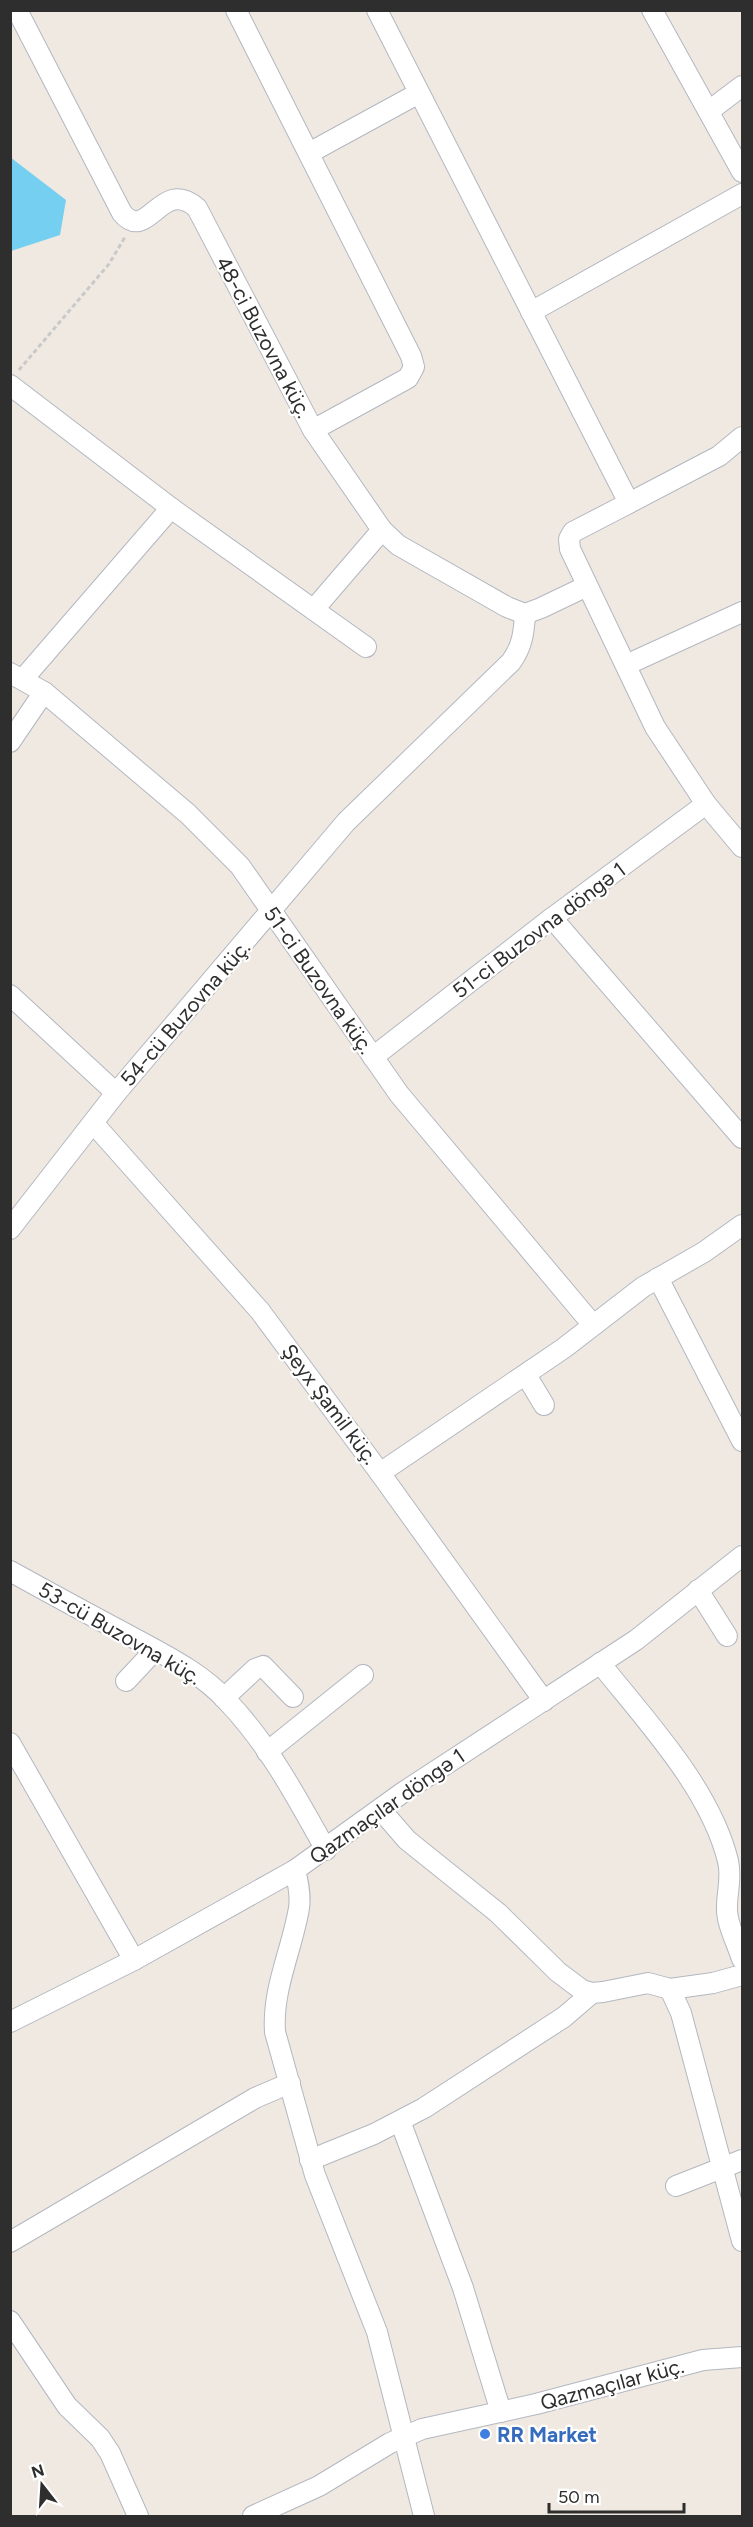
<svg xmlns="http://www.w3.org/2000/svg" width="753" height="2527" font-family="Figtree,sans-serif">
<rect width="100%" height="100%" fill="#efe9e1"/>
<path fill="#75cff0" d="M 10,157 L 66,200 L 60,235 L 11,251 Z"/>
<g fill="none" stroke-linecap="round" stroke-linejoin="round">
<g stroke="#b4b7c1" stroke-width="22">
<g id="minor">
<path d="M 17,10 L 122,213 C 148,244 161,176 197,208 L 313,430 L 382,530 L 398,545 L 507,607 L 525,614 L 541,608 L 587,586"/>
<path d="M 236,10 L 411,356 L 414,367 L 408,378 L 313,430"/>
<path d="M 377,10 L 629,503 L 573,532 L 569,539 L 570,549 L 655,727 L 706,804 L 742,847"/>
<path d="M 652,10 L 742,172"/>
<path d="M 709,111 L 742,86"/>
<path d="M 309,153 L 419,93"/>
<path d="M 531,312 L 742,194"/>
<path d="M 10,385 L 171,508 L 366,647"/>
<path d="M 629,503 L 719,456 L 742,437"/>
<path d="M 315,608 L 382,530"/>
<path d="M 626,665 L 742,612"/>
<path d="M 10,673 L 44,692 L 188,814 L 240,866 L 399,1094 L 593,1325"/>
<path d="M 23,679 L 171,508"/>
<path d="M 10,742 L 44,692"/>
<path d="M 552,918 L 742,1138"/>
<path d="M 10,995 L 116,1093"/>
<path d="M 373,1057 L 552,918 L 706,804"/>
<path d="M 94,1124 L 260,1311 L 380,1473 L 544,1701"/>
<path d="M 10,1229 L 116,1093 L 346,822 L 511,662 C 522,647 524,633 525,614"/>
<path d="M 658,1278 L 742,1441"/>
<path d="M 526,1375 L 544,1405"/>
<path d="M 380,1473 L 564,1348 L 643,1287 L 704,1252 L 742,1225"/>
<path d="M 10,1571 C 50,1593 90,1615 130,1636 C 165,1655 202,1673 228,1702 C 269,1745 297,1798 326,1850"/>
<path d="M 698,1590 L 727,1636"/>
<path d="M 600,1663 C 646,1721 710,1788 728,1861 C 732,1878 727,1891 727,1907 C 726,1923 737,1943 742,1959"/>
<path d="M 126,1681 L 155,1650"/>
<path d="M 224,1698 L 255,1669 L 263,1666 L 293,1697"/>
<path d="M 10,1743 L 134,1960"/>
<path d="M 267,1752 L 363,1675"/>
<path d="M 381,1810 L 407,1840 L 498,1913 L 558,1972 L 582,1990 L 592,1993 L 603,1992 L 648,1983 L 670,1989 L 713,1983 L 742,1975"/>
<path d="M 295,1870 C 298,1882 301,1895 299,1908 C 292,1950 272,1989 275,2032 L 315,2175 L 377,2332 L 424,2516"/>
<path d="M 670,1989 L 681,2013 L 742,2241"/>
<path d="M 10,2022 L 134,1960 L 295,1870 L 402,1793 L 636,1640 L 742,1556"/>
<path d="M 400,2121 L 463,2288 L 501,2412"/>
<path d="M 310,2160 L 374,2134 L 424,2108 L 564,2017 L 592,1993"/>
<path d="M 676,2186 L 742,2160"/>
<path d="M 10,2242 L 255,2098 L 290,2083"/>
<path d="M 10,2321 L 67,2406 L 100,2438 L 110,2453 L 138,2516"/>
<path d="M 253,2516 L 319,2486 L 390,2443 L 422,2429 L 536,2404 L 703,2360 L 742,2357"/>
</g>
</g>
<path stroke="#c9c9c9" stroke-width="3" stroke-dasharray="4.5 3" stroke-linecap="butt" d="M 19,370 L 109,264 L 125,237"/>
<use href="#minor" stroke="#fff" stroke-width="20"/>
</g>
<circle fill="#3f7fe0" stroke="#fff" stroke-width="2" cx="485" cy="2434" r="6"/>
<g text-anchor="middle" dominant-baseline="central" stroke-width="4.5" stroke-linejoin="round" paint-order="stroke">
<g font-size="21" fill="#2e2e2e" stroke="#fff">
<text transform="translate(264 337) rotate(62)">48-ci Buzovna küç.</text>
<text transform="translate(539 930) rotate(-37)">51-ci Buzovna döngə 1</text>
<text transform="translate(319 980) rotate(55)">51-ci Buzovna küç.</text>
<text transform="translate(185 1013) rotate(-49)">54-cü Buzovna küç.</text>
<text transform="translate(330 1404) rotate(53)">Şeyx Şamil küç.</text>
<text transform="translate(120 1633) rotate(30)">53-cü Buzovna küç.</text>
<text transform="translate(387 1806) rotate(-35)">Qazmaçılar döngə 1</text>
<text transform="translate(612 2384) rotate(-15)">Qazmaçılar küç.</text>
</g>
<g font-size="21" font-weight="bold" fill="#366cbe" stroke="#fff" text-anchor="start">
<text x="497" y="2434">RR Market</text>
</g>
</g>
<rect width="753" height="2527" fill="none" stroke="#2e2e2e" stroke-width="24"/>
<g transform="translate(42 2485) rotate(343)" stroke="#ffffff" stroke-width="4.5" paint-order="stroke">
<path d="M0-4.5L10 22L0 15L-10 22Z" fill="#2e2e2e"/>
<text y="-9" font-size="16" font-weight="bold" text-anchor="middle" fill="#2e2e2e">N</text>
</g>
<path d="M549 2503v9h135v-9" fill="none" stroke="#2e2e2e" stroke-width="3"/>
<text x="558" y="2503" font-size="18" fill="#2e2e2e" stroke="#ffffff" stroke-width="4.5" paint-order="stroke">50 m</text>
</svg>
